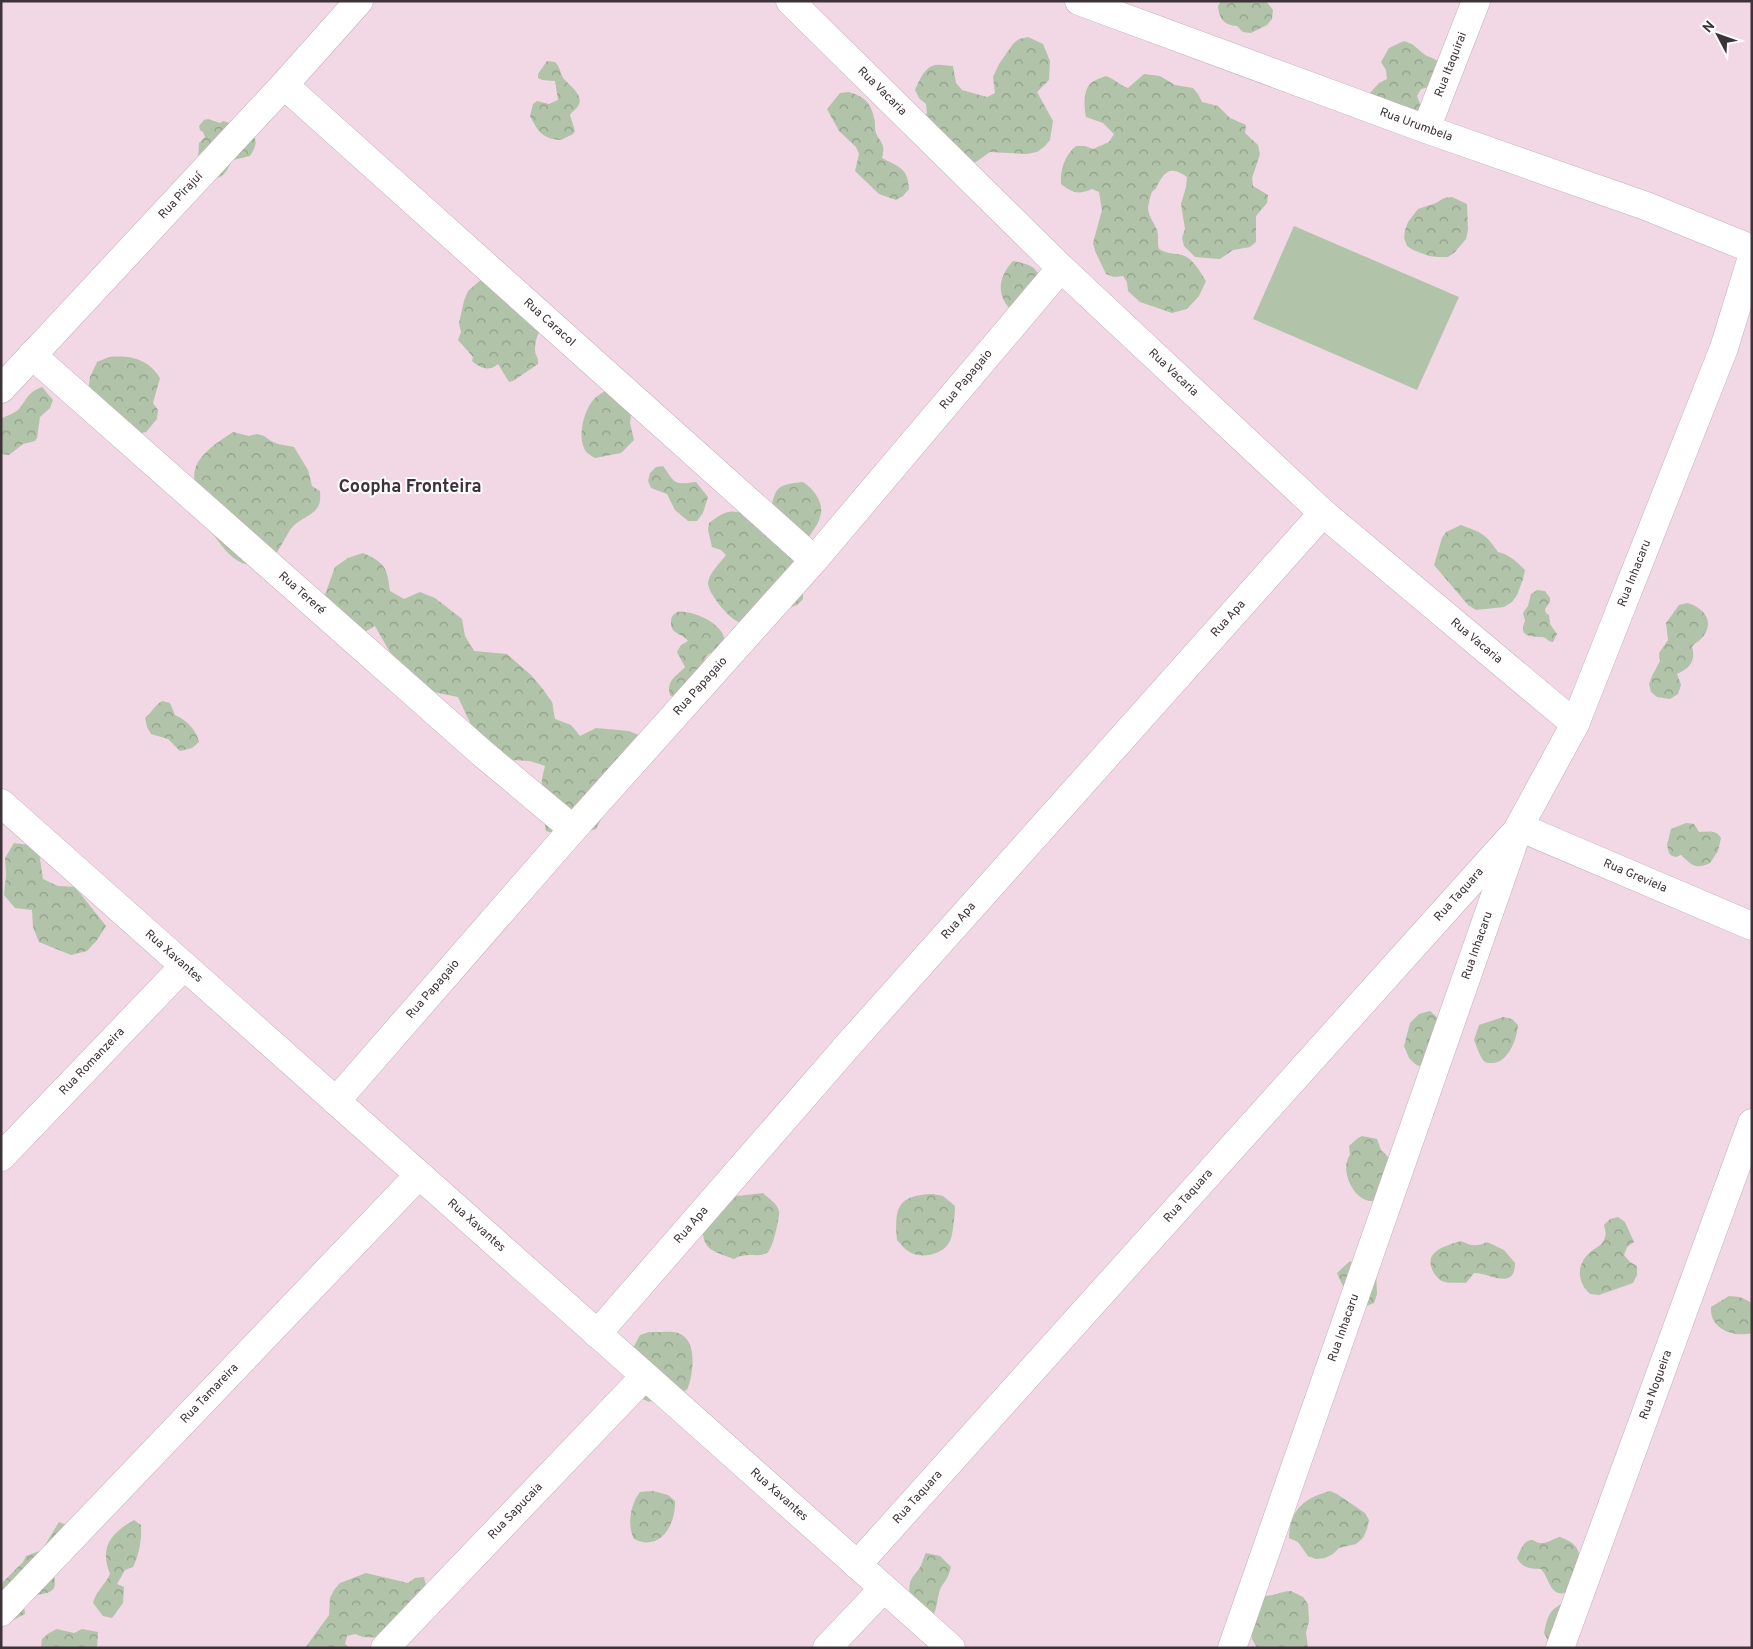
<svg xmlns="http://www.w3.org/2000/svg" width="1753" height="1649" font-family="Overpass,sans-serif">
<defs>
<pattern id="forest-crowns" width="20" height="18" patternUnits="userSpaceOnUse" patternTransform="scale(1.25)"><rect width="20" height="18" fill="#b1c3a9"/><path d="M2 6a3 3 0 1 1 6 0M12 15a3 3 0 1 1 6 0" fill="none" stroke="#919f8a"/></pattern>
</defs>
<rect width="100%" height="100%" fill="#f1d8e4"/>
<g fill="url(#forest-crowns)">
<path d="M 1221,1 L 1266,1 L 1273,10 L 1272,19 L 1267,25 L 1251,33 L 1243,32 L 1237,26 C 1224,25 1219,19 1218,6 Z"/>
<path d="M 1028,37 L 1043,44 L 1050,61 L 1049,80 L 1037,92 L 1053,121 L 1050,140 L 1045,146 L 1037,152 L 1027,154 L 990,152 L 976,162 L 967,163 L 922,122 L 927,113 L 926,104 L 919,98 L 915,90 C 919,81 925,66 936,65 C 941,64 947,66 953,66 L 956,83 L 962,90 L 987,97 L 995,93 L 993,77 L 999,64 L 1013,44 L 1019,39 Z"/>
<path d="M 1404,41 L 1412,44 L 1425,55 L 1441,62 L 1429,87 L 1421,89 L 1417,96 L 1420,104 L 1420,113 L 1368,95 L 1379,83 L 1387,79 L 1386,70 L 1381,62 L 1389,48 Z"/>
<path d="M 547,61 L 555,62 C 561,68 560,74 564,79 C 570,86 585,96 578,106 C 576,110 572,111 570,115 L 575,131 L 573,134 L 561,140 C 542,139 538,131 530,116 L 533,104 L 537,101 L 549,104 L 558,100 L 555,81 L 542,80 L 538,78 L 538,74 Z"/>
<path d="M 1144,74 L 1160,76 L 1175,85 L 1193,88 L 1198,94 L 1202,102 L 1218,106 L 1230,118 L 1246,125 L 1245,133 L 1258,145 L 1260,154 L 1252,178 L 1253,186 L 1268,195 L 1267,203 L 1256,216 L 1256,242 L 1250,247 L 1233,250 L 1220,259 L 1195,257 L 1184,246 L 1182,238 L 1185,229 L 1181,204 L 1186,187 L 1187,177 C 1171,166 1165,170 1157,186 C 1154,193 1157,186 1152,192 C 1150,196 1149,203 1148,208 C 1148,215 1154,223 1157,230 C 1159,236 1157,243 1159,249 C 1167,254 1173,253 1182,255 C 1193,258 1200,272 1206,281 L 1199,296 L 1187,309 L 1172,313 L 1140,302 L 1128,291 L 1127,282 L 1123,276 L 1114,277 L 1106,274 L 1095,251 L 1093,243 L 1102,210 L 1099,192 L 1092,189 C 1079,195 1072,193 1061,184 C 1060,169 1065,155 1076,146 L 1085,146 L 1093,149 L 1109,142 L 1114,134 L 1103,123 L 1086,117 C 1084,108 1083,91 1090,84 C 1094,80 1101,78 1106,76 C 1115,79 1119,85 1128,88 Z"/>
<path d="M 848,92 C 863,96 871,102 874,118 C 876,123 874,128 876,133 C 881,144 886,144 882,158 C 898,167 908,167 909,189 L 903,196 L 896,200 L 879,194 L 855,171 L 859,154 L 856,147 L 839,131 L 827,109 L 840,93 Z"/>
<path d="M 208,119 L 220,123 L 223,121 C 241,127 267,132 250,156 L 233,160 C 227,168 226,177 215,178 L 198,161 L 199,143 L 205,137 L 203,132 L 200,130 L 199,126 L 204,120 Z"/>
<path d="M 1452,197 L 1467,204 L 1468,230 L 1466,239 L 1455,252 L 1448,257 L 1438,257 L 1429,256 L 1413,250 L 1407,246 L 1404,238 L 1405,230 L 1408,222 L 1418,209 L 1436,203 L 1444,198 Z"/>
<path d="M 1013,261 C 1026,264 1034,264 1040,277 L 1014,312 C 995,297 998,277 1013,261 Z"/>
<path d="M 484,277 L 540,331 C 536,336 535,345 535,351 C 536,357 539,358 538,364 L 513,381 L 509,382 L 498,364 C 489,372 480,368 472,361 L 473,357 L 458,340 L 461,332 L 459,323 L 464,301 L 468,291 Z"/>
<path d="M 109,357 C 131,355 148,359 160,378 L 153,403 L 158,410 L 157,419 L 146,432 L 136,434 L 86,412 L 90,377 L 97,362 Z"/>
<path d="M 618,384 L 631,414 L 630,423 L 634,440 L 621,453 L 595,458 C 590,455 586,453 584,448 C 578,434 584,410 594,399 C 600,393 611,388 618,384 Z"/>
<path d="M 42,387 L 53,400 L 50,408 L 40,417 L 37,438 L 35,441 L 23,444 L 9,455 L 1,454 L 1,419 C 7,415 14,414 19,409 C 28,398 28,392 42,387 Z"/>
<path d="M 233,432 L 249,436 L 257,434 L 264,436 L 271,441 L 278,444 L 294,447 L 308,470 L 312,486 L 320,491 C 323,518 302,513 290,530 C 284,540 278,551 272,561 C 263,563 253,566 245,564 C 227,559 208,528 201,511 C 199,505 198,496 197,489 C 195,483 193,476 195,470 C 199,453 220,441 233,432 Z"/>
<path d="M 663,466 C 676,484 673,485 696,482 L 708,497 L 703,513 L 697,521 L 688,521 L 675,510 L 667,494 L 651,488 L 648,481 L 650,473 L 656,467 Z"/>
<path d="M 803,482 C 814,489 825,504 820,517 C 818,526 810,533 807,541 C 803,557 803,583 803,599 L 797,605 L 747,623 C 744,623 741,623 739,622 C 729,619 707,592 708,582 C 710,572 721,562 726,555 L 721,550 L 712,547 L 708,530 L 709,523 C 729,508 733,509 755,519 L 771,511 C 775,486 778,485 803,482 Z"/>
<path d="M 1461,525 C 1482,533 1485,533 1498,552 C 1510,555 1516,561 1525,570 L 1523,579 L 1517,595 L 1512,602 L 1504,607 L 1476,610 L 1468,605 L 1434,565 L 1442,538 L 1446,532 Z"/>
<path d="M 363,553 C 385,563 387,567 390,591 L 404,599 L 420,592 L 435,598 L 462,619 L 465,636 L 474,651 L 507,654 L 531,675 L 542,688 L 552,702 L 555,719 L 571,725 L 580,736 L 596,728 L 629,731 L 644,737 L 596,829 C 576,836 566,837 546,831 C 542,806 538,791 545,766 L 530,761 L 512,760 L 495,754 L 472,727 L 458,697 L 424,690 L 391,654 L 375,626 L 361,634 L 318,614 L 335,567 L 348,558 Z"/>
<path d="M 1537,590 L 1545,591 L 1550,598 L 1550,602 L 1545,609 L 1546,613 L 1549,615 L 1550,624 L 1557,634 L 1553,642 C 1548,642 1548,638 1542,637 C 1530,636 1518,637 1525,621 L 1523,613 L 1528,606 L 1531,594 Z"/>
<path d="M 1687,603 C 1705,608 1716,623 1701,639 C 1697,643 1694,643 1692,647 C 1696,661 1690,668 1677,674 L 1681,685 L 1678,694 L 1670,699 L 1657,697 L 1651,692 L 1649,684 L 1652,676 L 1660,661 L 1659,653 L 1668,640 L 1666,623 L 1679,605 Z"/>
<path d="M 677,612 C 690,610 712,619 720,630 C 723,633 724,637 725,641 L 718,652 C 697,653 711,667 693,674 L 694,678 L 673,697 L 670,695 C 666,680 677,676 685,667 L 677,652 L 681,645 L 688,641 C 683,633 671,635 671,623 C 671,617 672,616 677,612 Z"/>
<path d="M 162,701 L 170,703 L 175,715 C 186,720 196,729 199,742 L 192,748 L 180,751 L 168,739 L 151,734 L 147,727 L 145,718 C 151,713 156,704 162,701 Z"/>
<path d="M 1686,823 L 1694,824 L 1699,832 C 1708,832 1716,829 1721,838 L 1718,851 L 1710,863 C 1695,870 1692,865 1681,855 L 1676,857 L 1672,856 L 1669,853 L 1667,845 L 1671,829 Z"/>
<path d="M 14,843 L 38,846 L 43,879 L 58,886 L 75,887 L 106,926 L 97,940 L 87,951 L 71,955 L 39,942 L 33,927 L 32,910 L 15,908 L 4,895 L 6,875 L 5,858 Z"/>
<path d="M 1430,1011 L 1443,1023 L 1430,1061 L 1419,1066 L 1415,1064 L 1409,1058 L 1404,1046 L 1410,1023 L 1419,1014 Z"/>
<path d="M 1503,1017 L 1512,1019 L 1518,1025 C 1517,1039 1508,1064 1491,1063 C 1488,1063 1486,1063 1484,1061 C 1481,1059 1476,1045 1474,1040 L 1479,1025 Z"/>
<path d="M 1362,1136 L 1377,1139 L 1381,1150 L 1390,1159 L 1374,1201 C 1371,1201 1368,1201 1366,1200 C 1351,1195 1340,1168 1350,1155 L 1349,1146 L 1358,1138 Z"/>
<path d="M 729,1193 L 738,1196 L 763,1193 C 768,1198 777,1203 779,1211 C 780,1216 773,1248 768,1252 C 759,1259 747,1251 734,1259 C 703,1248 705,1249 700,1217 Z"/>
<path d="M 933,1194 L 943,1196 L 955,1206 C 955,1213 953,1236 950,1241 C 943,1255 921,1260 908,1251 C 904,1249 900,1243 897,1240 C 894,1207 898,1195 933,1194 Z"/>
<path d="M 1618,1217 L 1625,1222 L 1634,1242 L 1627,1247 L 1624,1255 L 1630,1262 L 1637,1266 L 1637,1275 L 1633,1283 L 1599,1295 L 1590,1294 C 1576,1281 1576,1262 1593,1250 C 1597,1247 1602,1245 1604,1240 C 1607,1234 1605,1230 1604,1225 L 1610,1219 Z"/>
<path d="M 1461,1241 C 1471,1246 1477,1247 1487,1242 L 1504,1250 L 1515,1263 C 1515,1292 1488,1272 1474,1273 L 1466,1283 C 1459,1282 1449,1284 1442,1281 C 1438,1279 1434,1274 1432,1269 C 1424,1250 1449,1245 1461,1241 Z"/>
<path d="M 1350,1261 L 1356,1266 L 1376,1273 L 1377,1294 L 1374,1303 L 1366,1306 L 1347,1295 L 1337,1273 Z"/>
<path d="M 1729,1296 L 1740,1297 L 1752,1303 L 1752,1333 C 1734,1338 1709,1329 1711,1307 Z"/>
<path d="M 649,1332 C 657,1333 665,1331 673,1332 C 699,1334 694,1374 687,1390 L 658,1398 L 649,1402 L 634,1395 L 625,1363 L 640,1335 Z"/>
<path d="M 653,1491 L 668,1495 L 675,1501 C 676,1525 660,1552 634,1539 C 627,1525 630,1505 640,1492 Z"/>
<path d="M 1330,1491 L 1337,1494 L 1365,1513 L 1369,1520 L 1367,1529 L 1363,1538 L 1356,1544 L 1339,1548 L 1333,1554 L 1325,1558 L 1316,1559 L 1308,1556 L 1298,1542 L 1289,1538 C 1290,1510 1304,1498 1330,1491 Z"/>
<path d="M 134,1520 L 141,1525 C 142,1539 139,1555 133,1567 L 125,1570 L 117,1584 L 124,1587 L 123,1603 L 112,1618 L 103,1616 L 93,1603 C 96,1591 105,1585 110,1574 C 99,1547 111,1533 134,1520 Z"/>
<path d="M 59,1522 L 69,1526 C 64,1538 58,1550 54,1563 C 50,1579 67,1593 34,1595 L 24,1606 L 25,1614 L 9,1622 L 1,1622 L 1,1584 L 23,1562 L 26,1556 L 42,1550 Z"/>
<path d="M 1560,1537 C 1579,1544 1582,1552 1577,1570 C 1575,1579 1569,1599 1556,1592 C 1549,1588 1547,1575 1541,1569 C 1531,1569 1522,1568 1517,1558 C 1520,1551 1524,1539 1533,1540 C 1535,1541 1538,1543 1540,1543 C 1546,1544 1555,1538 1560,1537 Z"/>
<path d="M 926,1553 L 940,1556 L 951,1567 C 948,1581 941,1584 939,1593 C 937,1601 937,1608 933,1616 L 909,1596 C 910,1580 909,1581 919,1569 C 922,1565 923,1558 926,1553 Z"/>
<path d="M 366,1573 L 408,1583 L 415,1578 L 424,1577 L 426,1585 L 404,1639 L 363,1637 L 355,1634 L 347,1636 L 345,1644 L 350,1648 L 305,1648 L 329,1615 L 330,1598 L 334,1590 L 340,1583 Z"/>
<path d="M 1291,1591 L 1303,1597 L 1308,1604 L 1309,1621 L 1306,1633 L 1308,1648 L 1257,1648 L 1252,1639 L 1252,1631 L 1262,1595 C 1271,1598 1280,1591 1291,1591 Z"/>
<path d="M 1567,1601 L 1577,1640 L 1575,1648 L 1552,1648 L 1544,1633 C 1548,1614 1549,1610 1567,1601 Z"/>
<path d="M 57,1629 L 74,1633 L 82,1629 L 98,1632 L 97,1648 L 41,1648 L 42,1639 L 49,1633 Z"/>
</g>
<path fill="#b1c3a9" d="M 1294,226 L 1459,297 L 1417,390 L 1253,319 Z"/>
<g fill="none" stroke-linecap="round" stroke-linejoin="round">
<g stroke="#c5aeb9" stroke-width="29">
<g id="minor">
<path id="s1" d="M 790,1 L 1061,268 L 1323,513 L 1575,724"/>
<path id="s2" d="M 284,85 L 814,560"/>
<path id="s3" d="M 1426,129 L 1476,1"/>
<path id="s4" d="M 32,355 L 482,753 L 573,829"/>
<path id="s5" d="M 1,389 L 284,85 L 359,1"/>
<path id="s6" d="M 1,803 L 951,1648"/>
<path id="s7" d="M 1519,827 L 1752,926"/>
<path id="s8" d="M 336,1101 L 573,829 L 814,560 L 1061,268"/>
<path id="s9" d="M 1,1157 L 184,966"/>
<path id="s10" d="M 597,1334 L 850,1043 L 1323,513"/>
<path id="s11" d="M 857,1565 L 1512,836"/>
<path id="s12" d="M 1,1612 L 419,1175"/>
<path id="s13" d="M 385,1648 L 645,1376"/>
<path d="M 827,1648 L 883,1589"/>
<path id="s14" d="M 1232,1648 L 1519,827 L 1575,724 L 1724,348 L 1752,257"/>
<path id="s15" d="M 1560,1648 L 1752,1123"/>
</g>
</g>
<g stroke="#c5aeb9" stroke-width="29">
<g id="major">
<path id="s16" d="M 1079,1 L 1426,129 L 1646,206 L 1752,249"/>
</g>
</g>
<use href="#minor" stroke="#fff" stroke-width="28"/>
<use href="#major" stroke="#fff" stroke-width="28"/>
</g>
<g text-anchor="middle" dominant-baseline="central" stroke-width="4" stroke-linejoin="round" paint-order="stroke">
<g font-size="12" fill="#3c3237" stroke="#fff">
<text stroke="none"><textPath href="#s3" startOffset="69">Rua Itaquirai</textPath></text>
<text stroke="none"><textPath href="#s1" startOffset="129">Rua Vacaria</textPath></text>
<text stroke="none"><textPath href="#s16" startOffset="359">Rua Urumbela</textPath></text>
<text stroke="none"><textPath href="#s5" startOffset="264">Rua Pirajuí</textPath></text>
<text stroke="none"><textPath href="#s2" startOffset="356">Rua Caracol</textPath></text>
<text stroke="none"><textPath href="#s1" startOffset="534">Rua Vacaria</textPath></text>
<text stroke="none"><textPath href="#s8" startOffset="958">Rua Papagaio</textPath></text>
<text stroke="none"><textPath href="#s14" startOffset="1149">Rua Inhacaru</textPath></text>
<text stroke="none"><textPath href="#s4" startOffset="360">Rua Tereré</textPath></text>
<text stroke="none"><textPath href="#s10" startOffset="954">Rua Apa</textPath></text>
<text stroke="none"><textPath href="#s1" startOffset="939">Rua Vacaria</textPath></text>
<text stroke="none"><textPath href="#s8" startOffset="552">Rua Papagaio</textPath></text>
<text stroke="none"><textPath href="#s7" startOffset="126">Rua Greviela</textPath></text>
<text stroke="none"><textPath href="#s11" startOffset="901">Rua Taquara</textPath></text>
<text stroke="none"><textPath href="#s10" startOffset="549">Rua Apa</textPath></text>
<text stroke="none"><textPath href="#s14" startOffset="744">Rua Inhacaru</textPath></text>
<text stroke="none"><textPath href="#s6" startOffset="231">Rua Xavantes</textPath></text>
<text stroke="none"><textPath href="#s8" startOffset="148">Rua Papagaio</textPath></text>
<text stroke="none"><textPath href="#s9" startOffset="132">Rua Romanzeira</textPath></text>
<text stroke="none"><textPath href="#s11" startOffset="496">Rua Taquara</textPath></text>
<text stroke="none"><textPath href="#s6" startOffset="636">Rua Xavantes</textPath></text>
<text stroke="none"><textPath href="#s10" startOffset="144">Rua Apa</textPath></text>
<text stroke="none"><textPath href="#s14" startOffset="339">Rua Inhacaru</textPath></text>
<text stroke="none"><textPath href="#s15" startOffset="280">Rua Nogueira</textPath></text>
<text stroke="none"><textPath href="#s12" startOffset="302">Rua Tamareira</textPath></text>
<text stroke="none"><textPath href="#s6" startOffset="1041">Rua Xavantes</textPath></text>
<text stroke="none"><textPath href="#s11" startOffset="91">Rua Taquara</textPath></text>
<text stroke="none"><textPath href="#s13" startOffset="189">Rua Sapucaia</textPath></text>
</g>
<g font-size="18" font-weight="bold" fill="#3c3237" stroke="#fff">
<text x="410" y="487">Coopha Fronteira</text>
</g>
</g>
<rect width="1753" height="1649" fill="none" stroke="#3c3237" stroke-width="5"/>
<g transform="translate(1718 35) rotate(311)" stroke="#ffffff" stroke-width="4" paint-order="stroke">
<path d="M0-4L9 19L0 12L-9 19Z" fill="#3c3237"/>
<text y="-8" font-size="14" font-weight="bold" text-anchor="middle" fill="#3c3237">N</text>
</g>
</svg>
